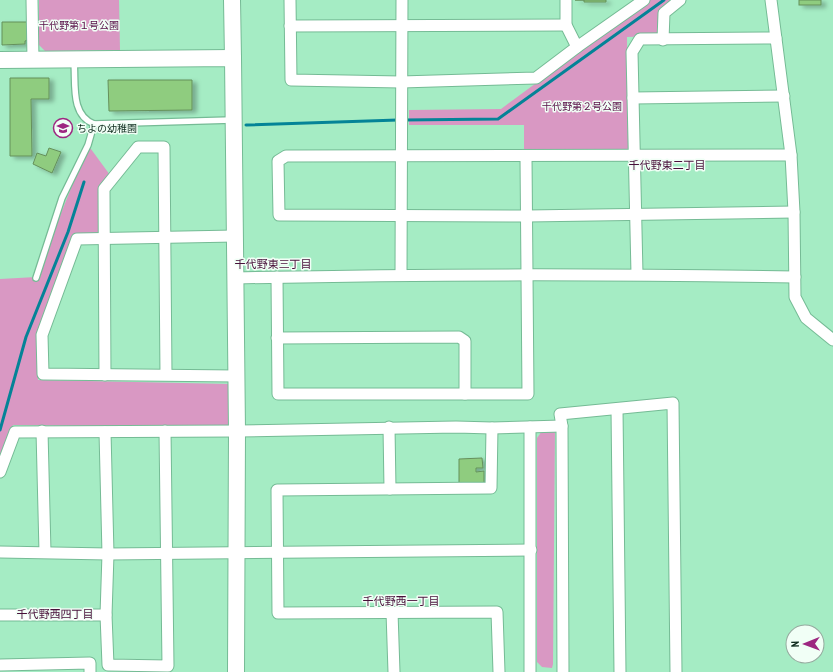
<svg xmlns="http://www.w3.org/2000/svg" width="833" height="672" font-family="'PT Sans Narrow','Noto Sans JP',sans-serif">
<defs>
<filter id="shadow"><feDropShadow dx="4.5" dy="2.5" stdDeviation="2" flood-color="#0004"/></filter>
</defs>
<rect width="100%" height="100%" fill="#a5ecc4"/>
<g fill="#d998c3">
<path d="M 39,0 L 119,0 L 120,50 L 45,51 L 39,45 Z"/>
<path d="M 649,0 L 675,0 L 659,36 L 627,37 L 628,148 L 625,152 L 524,153 L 524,125 L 409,125 L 409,110 L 501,109 Z"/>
<path d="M 88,145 L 110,175 L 101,235 L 76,234 L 38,337 L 38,380 L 231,384 L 230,425 L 164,427 L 13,425 L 0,460 L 0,279 L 36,277 Z"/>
<path d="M 555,430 L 553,664 L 552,668 L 542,667 L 537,662 L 537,438 L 542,431 Z"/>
</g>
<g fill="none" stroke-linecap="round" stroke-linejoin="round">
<g stroke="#048397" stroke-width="3">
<path d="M 404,120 L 498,119 L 664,0"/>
<path d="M 246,125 L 398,120"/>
<path d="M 0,430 L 26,337 L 68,232 L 84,182"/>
</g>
</g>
<g fill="#8fcc7f" stroke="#65905b" filter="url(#shadow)">
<path d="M 575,0 L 606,0 L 606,2 L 584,2 L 584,0 Z"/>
<rect x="799" y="0" width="22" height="5"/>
<path d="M 2,22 L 28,22 L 28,40 L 25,41 L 25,44 L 2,45 Z"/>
<path d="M 10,78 L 49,78 L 49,99 L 31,99 L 32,156 L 10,156 Z"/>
<path d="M 108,80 L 192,80 L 192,110 L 109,111 Z"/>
<path d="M 49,148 L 61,152 L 52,173 L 33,164 L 37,153 L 46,156 Z"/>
<path d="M 482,458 L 483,468 L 476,468 L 476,472 L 484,471 L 484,483 L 459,483 L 459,459 Z"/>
</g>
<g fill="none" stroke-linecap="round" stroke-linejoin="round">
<g stroke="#75bb95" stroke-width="8">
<g id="lane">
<path d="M 74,62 C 76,83 70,115 94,124 L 232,120"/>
<path d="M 36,278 L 62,198 L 88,145 L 94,124"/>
</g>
</g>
<g stroke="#75bb95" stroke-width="13">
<g id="street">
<path d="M 32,0 L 33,60"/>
<path d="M 290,0 L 291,80 L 401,82 L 536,78 L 577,47 L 644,0"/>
<path d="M 566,0 L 566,25 L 577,47"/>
<path d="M 771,0 L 791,155 L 794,212 L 795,297 L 806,318 L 833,340"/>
<path d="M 290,26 L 566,25"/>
<path d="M 663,40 L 664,13 L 680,0"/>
<path d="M 633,98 L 784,96"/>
<path d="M 791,155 L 286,156 L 278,161 L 279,215 L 527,216 L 794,212"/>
<path d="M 235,236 L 77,239 L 42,335 L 43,374 L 236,376"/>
<path d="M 637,274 L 632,52 L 640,39 L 776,38"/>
<path d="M 401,275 L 402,0"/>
<path d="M 277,277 L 278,394 L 528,394 L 526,157"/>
<path d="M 236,278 C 422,274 609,274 795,277"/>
<path d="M 277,338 L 459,337 L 465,341 L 465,394"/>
<path d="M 105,375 L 104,189 L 138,147 L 164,147 L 166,374"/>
<path d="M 617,409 L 620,672"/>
<path d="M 389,427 L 390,489"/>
<path d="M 530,427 L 530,672"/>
<path d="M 492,428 L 491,488 L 277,490 L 278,613 L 497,612 L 499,672"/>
<path d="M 42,431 L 45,552"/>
<path d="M 105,432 L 108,554 L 106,615 L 108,665 L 168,666 L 165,431"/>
<path d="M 0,472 L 15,432 L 237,431 L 456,427 L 492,428 L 562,426"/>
<path d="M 0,552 L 108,554 L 531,550"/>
<path d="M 392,612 L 394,672"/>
<path d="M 0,615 L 106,615"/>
<path d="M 0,665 L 90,663 L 90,672"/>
<path d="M 563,672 L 562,426 L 560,414 L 673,403 L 676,672"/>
</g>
</g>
<g stroke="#75bb95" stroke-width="18">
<g id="secondary">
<path d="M 232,0 L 233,58"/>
<path d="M 0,60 L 233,58 L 237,431 L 236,672"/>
</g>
</g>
<use href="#lane" stroke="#fff" stroke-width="5.5"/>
<use href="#street" stroke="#fff" stroke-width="11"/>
<use href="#secondary" stroke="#fff" stroke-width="16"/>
</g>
<defs>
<g id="school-ring" transform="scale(1)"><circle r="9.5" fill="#f1fff6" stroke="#9d2781" stroke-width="1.5"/><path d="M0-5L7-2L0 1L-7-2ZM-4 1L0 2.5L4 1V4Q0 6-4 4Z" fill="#9d2781"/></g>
</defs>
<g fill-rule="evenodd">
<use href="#school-ring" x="63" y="128"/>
</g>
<g text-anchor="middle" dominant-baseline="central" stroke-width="3" stroke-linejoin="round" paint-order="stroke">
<g font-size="10" fill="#560c45" stroke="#f1fff6">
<text x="79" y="25">千代野第１号公園</text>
<text x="582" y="106">千代野第２号公園</text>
</g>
<g font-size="10" fill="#0e2b1d" stroke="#f1fff6" text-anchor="start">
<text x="77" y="128">ちよの幼稚園</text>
</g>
<g font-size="11" fill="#470f39" stroke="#f1fff6">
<text x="667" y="165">千代野東二丁目</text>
<text x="273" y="264">千代野東三丁目</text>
<text x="401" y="601">千代野西一丁目</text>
<text x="55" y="614">千代野西四丁目</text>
</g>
</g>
<g transform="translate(805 644) rotate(269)"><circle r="19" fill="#f1fff6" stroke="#96aa9f"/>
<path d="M0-3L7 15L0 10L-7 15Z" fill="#9d2781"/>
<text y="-6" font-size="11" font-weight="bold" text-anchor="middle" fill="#0e2b1d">N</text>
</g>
</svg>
